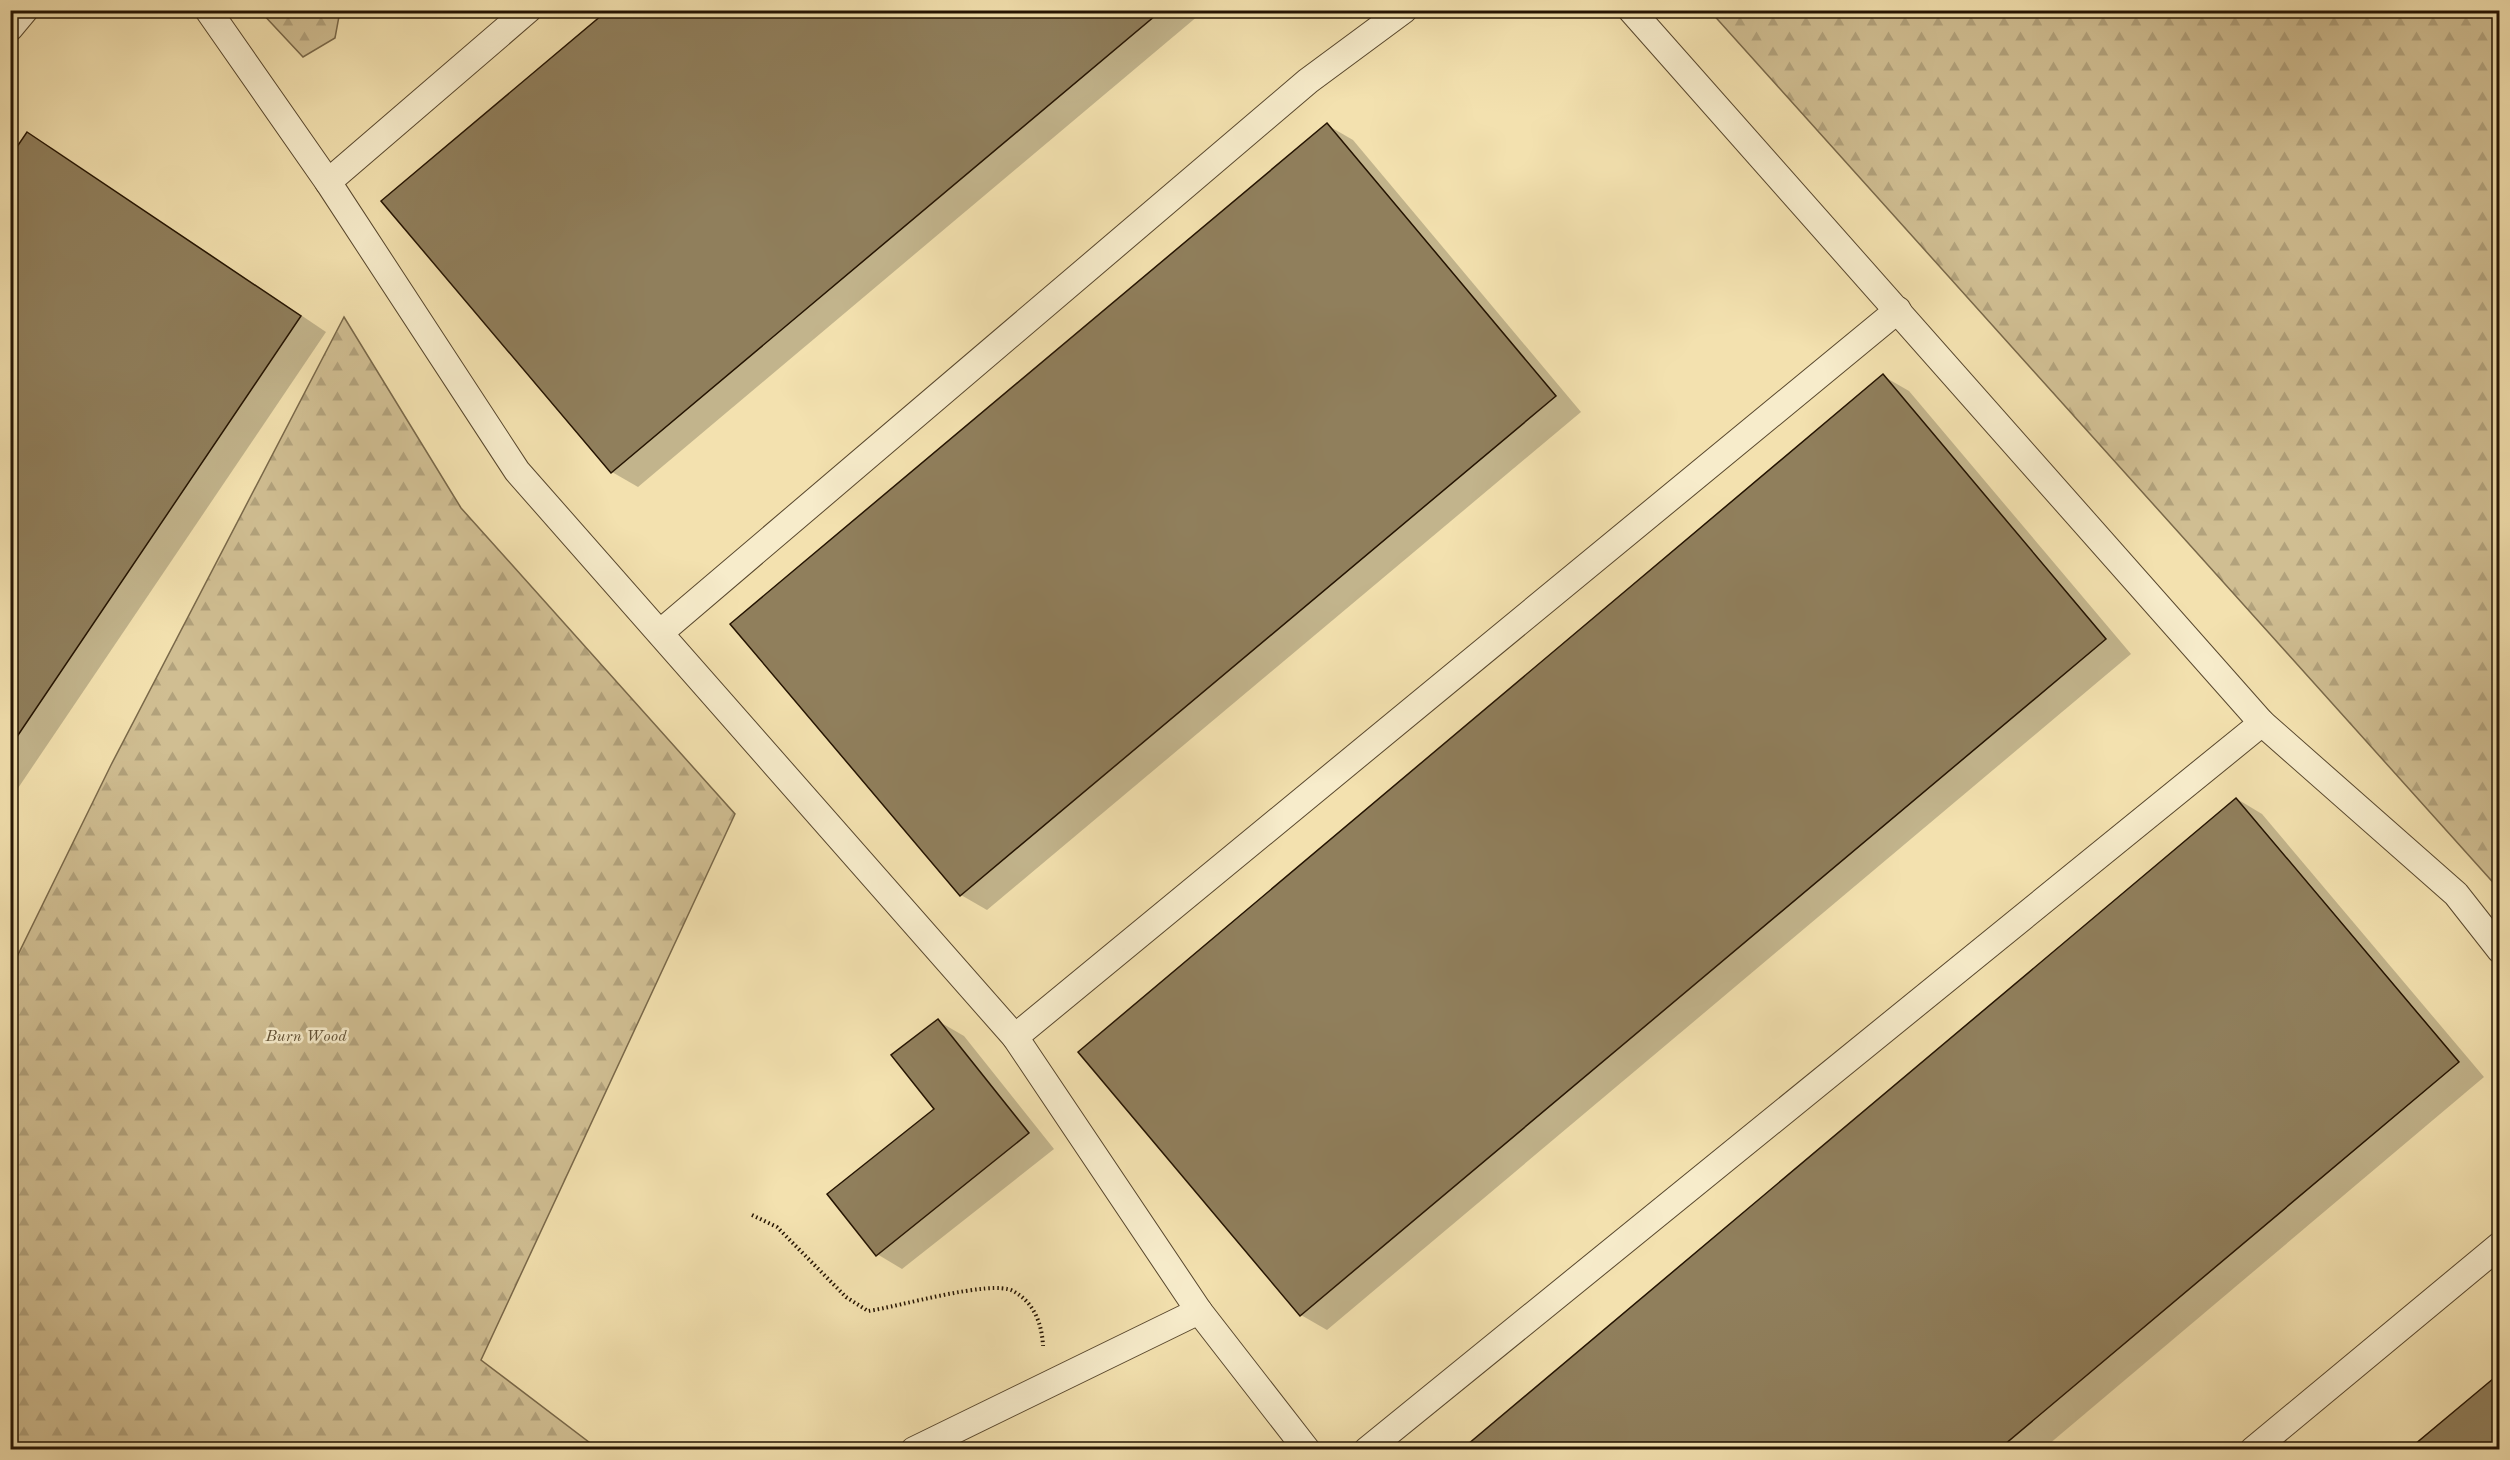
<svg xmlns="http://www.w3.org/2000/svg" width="2510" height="1460" font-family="'Old Standard TT',serif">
<defs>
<pattern id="forest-firs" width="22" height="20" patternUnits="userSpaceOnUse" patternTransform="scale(1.5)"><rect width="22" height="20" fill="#d0be92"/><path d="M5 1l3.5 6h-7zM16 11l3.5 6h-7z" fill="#b2a27c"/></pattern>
</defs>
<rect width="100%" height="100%" fill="#f3e1af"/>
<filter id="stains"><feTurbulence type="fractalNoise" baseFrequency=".00333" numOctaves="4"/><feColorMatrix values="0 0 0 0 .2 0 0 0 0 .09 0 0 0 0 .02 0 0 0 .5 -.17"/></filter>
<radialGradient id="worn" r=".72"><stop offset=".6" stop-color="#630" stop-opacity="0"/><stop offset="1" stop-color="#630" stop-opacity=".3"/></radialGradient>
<g fill="url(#forest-firs)" stroke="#7a694a" stroke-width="1.5">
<path d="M 260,11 L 340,11 L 335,38 L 303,57 Z"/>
<path d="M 1710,11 L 2499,11 L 2499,889 Z"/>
<path d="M 344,317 L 461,508 L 735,814 L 481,1360 L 598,1449 L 11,1449 L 11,969 L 111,765 Z"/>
</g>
<g fill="#0003">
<path d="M 610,10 L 1205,10 L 638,487 L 612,472 Z"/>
<path d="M 1327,125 L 1353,140 L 1581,412 L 987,910 L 961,895 Z"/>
<path d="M 28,134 L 54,149 L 326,332 L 10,800 L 10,159 Z"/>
<path d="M 1883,376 L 1909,391 L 2131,654 L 1327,1330 L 1301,1315 L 1080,1052 Z"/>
<path d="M 2237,799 L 2262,814 L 2484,1077 L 2042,1450 L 1463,1450 Z"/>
<path d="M 938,1021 L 964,1036 L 1054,1149 L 902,1269 L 877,1254 L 936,1109 Z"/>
</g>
<g fill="#907f5c" stroke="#251402" stroke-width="1.5">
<path d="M 608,10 L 1162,10 L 611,473 L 381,201 Z"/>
<path d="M 1327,123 L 1556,396 L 960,896 L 730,624 Z"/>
<path d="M 27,132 L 301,316 L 10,747 L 10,157 Z"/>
<path d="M 1883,374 L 2106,639 L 1300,1316 L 1078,1052 Z"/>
<path d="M 2236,798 L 2459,1062 L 1998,1450 L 1461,1450 Z"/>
<path d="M 938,1019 L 1029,1133 L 876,1256 L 827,1194 L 934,1109 L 891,1055 Z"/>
<path d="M 2500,1373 L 2500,1450 L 2408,1450 Z"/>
</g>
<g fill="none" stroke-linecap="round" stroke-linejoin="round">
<g stroke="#58472d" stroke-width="28">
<g id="service">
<path d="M 208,10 L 328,182 L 517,471 L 1015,1037 L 1199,1311 L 1307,1450"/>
<path d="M 1631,10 L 2262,723 L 2456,894 L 2500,950"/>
<path d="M 10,28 L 25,10"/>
<path d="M 328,182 L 528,10"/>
<path d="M 661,632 L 1308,81 L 1404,10"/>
<path d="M 1015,1037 L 1898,310"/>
<path d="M 914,1450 L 1199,1311"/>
<path d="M 1367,1450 L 2262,723"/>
<path d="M 2253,1450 L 2500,1245"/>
</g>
</g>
<path stroke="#251402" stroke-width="4" stroke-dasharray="1.5 3" stroke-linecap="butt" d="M 752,1215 L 777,1227 L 846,1297 L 868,1311 C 898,1307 991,1279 1013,1291 C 1034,1302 1042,1324 1043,1346"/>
<use href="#service" stroke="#f7eccb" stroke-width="26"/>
</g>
<g text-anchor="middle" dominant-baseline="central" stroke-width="5" stroke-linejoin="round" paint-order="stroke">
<g font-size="16" font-style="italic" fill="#615034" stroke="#f7eccb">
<text x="306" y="1037">Burn Wood</text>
</g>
</g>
<rect width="2510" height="1460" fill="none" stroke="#f3e1af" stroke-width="36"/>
<rect x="12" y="12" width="2486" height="1436" fill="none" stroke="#251402" stroke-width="3"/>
<rect x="18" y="18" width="2474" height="1424" fill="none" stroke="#251402" stroke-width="1.5"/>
<rect width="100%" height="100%" filter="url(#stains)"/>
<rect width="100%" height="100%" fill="url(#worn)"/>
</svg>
